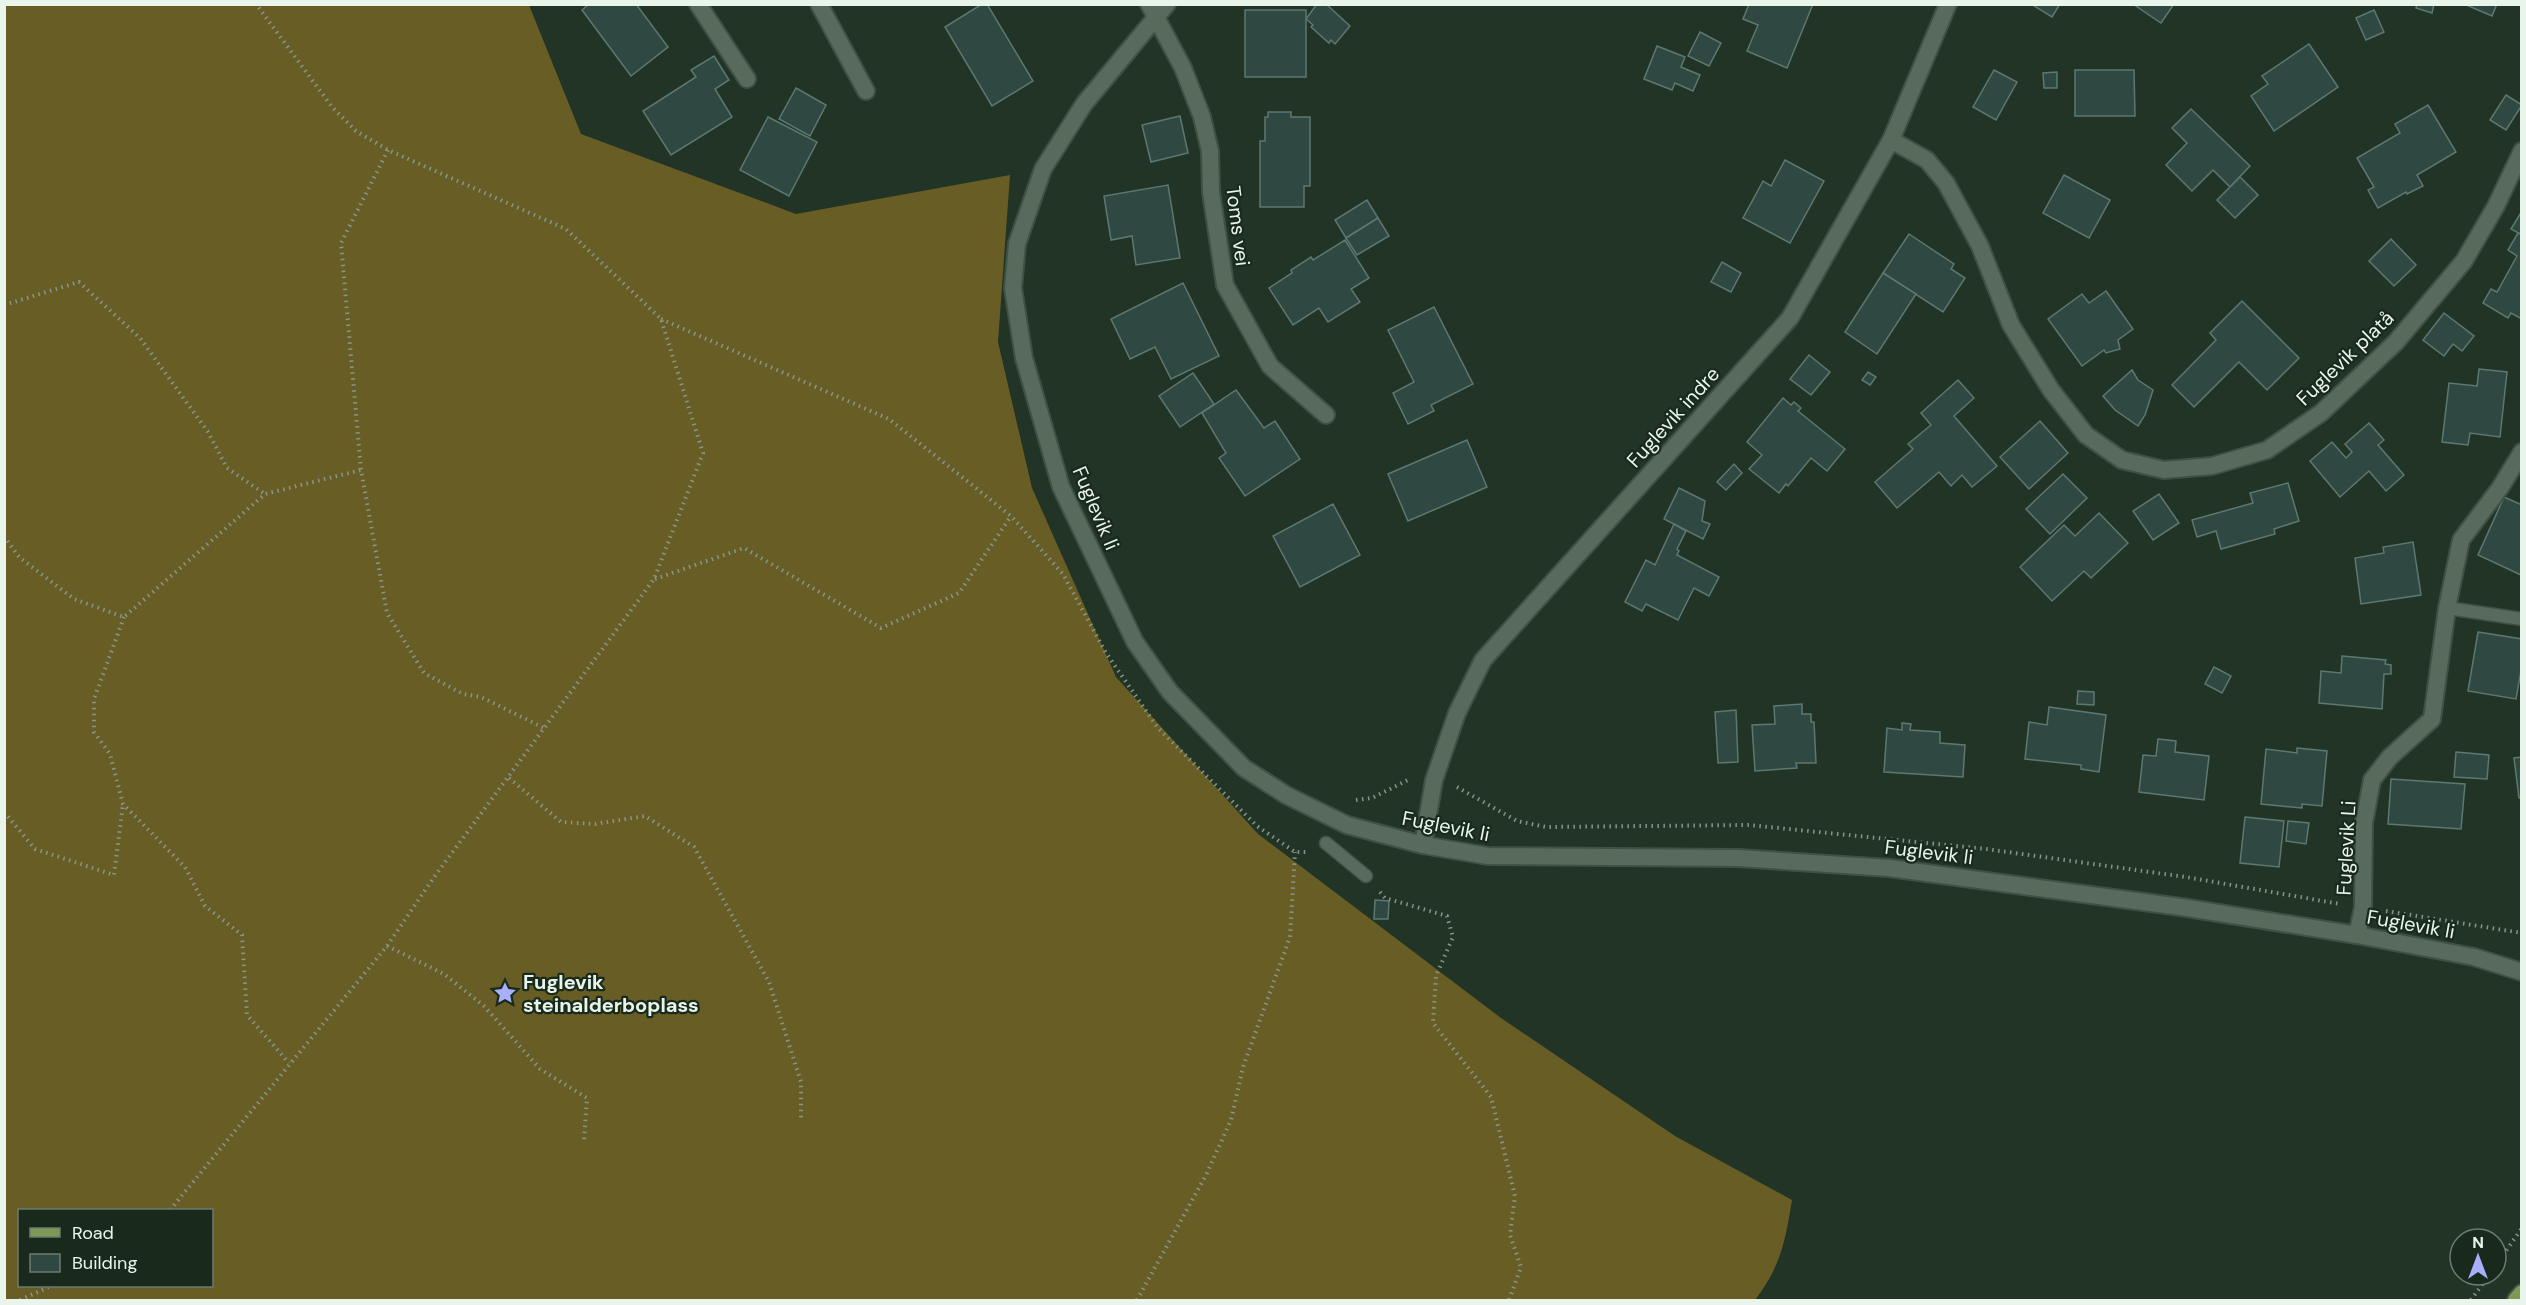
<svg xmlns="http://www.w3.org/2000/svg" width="2526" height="1305" font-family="'DM Sans',sans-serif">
<rect width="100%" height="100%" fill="#223426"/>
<path fill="#685d25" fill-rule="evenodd" d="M 5,4 L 529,5 L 581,134 L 796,214 L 1010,175 L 998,342 L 1032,488 L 1116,677 L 1258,834 L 1501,1018 L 1675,1136 L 1792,1200 C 1785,1242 1781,1266 1755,1300 L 5,1300 ZM 20,1210 L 212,1210 L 212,1286 L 20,1286 Z"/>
<g fill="#2f4942" stroke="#5c7870" stroke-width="1.5">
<path d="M 589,4 L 636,4 L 668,47 L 631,76 L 582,10 Z"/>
<path d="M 982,4 L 987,4 L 1033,81 L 992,106 L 945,27 Z"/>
<path d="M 1317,4 L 1326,4 L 1350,26 L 1335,44 L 1331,40 L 1329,43 L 1311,27 L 1313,25 L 1306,19 Z"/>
<path d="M 1749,4 L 1813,4 L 1787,68 L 1747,51 L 1758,25 L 1743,19 Z"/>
<path d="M 2031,4 L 2060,4 L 2052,17 Z"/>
<path d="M 2133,4 L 2174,4 L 2161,23 Z"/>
<path d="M 2417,4 L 2434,4 L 2432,13 L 2416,8 Z"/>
<path d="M 2464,4 L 2497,4 L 2492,16 Z"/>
<rect x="1245" y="10" width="61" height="67"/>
<path d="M 2374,10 L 2384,32 L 2366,40 L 2356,18 Z"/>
<path d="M 1700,32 L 1721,43 L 1709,66 L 1688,56 Z"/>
<path d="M 2309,44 L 2338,87 L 2274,131 L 2251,96 L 2268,84 L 2262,76 Z"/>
<path d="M 1657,46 L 1685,57 L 1681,67 L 1700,75 L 1693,91 L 1675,83 L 1672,90 L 1644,79 Z"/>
<path d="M 714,56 L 729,80 L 715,89 L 732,117 L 671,155 L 643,111 L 696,77 L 691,70 Z"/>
<path d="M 1994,70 L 2017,82 L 1996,120 L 1973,107 Z"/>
<path d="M 2075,70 L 2134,70 L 2135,116 L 2075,116 Z"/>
<path d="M 2057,72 L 2057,88 L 2044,88 L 2043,73 Z"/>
<path d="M 796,88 L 826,105 L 810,136 L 779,119 Z"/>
<path d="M 2506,95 L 2522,105 L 2506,130 L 2490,120 Z"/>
<path d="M 2428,105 L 2456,152 L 2417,175 L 2423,186 L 2407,194 L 2406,192 L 2378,208 L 2368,190 L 2374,187 L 2357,158 L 2400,133 L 2395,124 Z"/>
<path d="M 2191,109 L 2250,166 L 2230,187 L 2213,170 L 2192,191 L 2166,165 L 2187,143 L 2172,128 Z"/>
<path d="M 1268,112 L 1291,112 L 1291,117 L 1310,117 L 1310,186 L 1304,186 L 1304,207 L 1260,207 L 1260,141 L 1265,141 L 1265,117 L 1268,117 Z"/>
<path d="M 1180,116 L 1188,153 L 1151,162 L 1142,125 Z"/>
<path d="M 768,117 L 817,142 L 789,196 L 740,170 Z"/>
<path d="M 1785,160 L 1824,181 L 1790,243 L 1743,218 L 1763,181 L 1771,186 Z"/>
<path d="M 2064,175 L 2110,200 L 2089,238 L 2043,213 Z"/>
<path d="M 2240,177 L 2258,195 L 2235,218 L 2217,200 Z"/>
<path d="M 1168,185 L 1180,258 L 1136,265 L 1132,236 L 1111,240 L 1104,196 Z"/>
<path d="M 1367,200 L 1378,218 L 1346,238 L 1335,220 Z"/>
<path d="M 2522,211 L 2522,235 L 2511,229 Z"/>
<path d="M 1378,218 L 1389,236 L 1357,255 L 1346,238 Z"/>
<path d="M 2518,233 L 2522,235 L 2522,319 L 2511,313 L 2508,318 L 2483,303 L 2491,289 L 2497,292 L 2517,256 L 2508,250 Z"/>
<path d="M 1909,234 L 1954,264 L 1951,269 L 1965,278 L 1943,312 L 1883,273 Z"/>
<path d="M 2391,239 L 2416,265 L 2394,286 L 2369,261 Z"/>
<path d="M 1345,240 L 1369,278 L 1351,289 L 1360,302 L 1328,322 L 1319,308 L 1293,325 L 1269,288 L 1292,273 L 1291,270 L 1311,257 L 1313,260 Z"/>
<path d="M 1722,262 L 1741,273 L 1731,292 L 1711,282 Z"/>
<path d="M 1883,273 L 1916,294 L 1877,354 L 1845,332 Z"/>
<path d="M 1183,283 L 1219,356 L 1171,379 L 1155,347 L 1130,359 L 1111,319 Z"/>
<path d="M 2106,291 L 2133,329 L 2118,340 L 2120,349 L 2106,353 L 2104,350 L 2082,366 L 2048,319 L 2082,294 L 2089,303 Z"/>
<path d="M 2242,301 L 2299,358 L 2267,390 L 2239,362 L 2194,407 L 2172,385 L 2216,340 L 2210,333 Z"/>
<path d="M 1434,307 L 1473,384 L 1431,405 L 1434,411 L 1408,424 L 1393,393 L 1414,382 L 1388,330 Z"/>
<path d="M 2444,313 L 2474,336 L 2462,351 L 2453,344 L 2444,356 L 2423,340 Z"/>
<path d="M 1809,355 L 1830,372 L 1811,395 L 1790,379 Z"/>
<path d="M 2479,369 L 2507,372 L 2500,437 L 2470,433 L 2468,445 L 2442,442 L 2449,383 L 2477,386 Z"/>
<path d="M 2132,370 L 2138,380 L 2153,390 L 2145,415 L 2138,426 L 2115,410 L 2103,396 Z"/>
<path d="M 1868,372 L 1876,377 L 1870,385 L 1862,380 Z"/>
<path d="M 1193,373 L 1214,404 L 1180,427 L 1159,396 Z"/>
<path d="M 1958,380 L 1974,398 L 1954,416 L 1997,466 L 1972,487 L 1962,475 L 1951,486 L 1939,472 L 1897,508 L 1875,482 L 1913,449 L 1908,444 L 1931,425 L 1921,413 Z"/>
<path d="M 1236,390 L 1264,428 L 1275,421 L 1300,459 L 1245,496 L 1219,458 L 1226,453 L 1202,413 Z"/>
<path d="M 1783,398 L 1791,405 L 1794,402 L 1801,408 L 1798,411 L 1845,449 L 1827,471 L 1811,458 L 1788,486 L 1786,484 L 1779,493 L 1749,469 L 1762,455 L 1747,442 Z"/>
<path d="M 2040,421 L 2068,453 L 2029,489 L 2000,457 Z"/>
<path d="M 2369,423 L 2384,440 L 2378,445 L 2404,475 L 2386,491 L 2369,471 L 2340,497 L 2310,461 L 2332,442 L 2346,458 L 2352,452 L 2345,444 Z"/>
<path d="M 1467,440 L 1487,487 L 1408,521 L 1388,474 Z"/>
<path d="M 1734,464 L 1742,473 L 1726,490 L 1717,482 Z"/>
<path d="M 2063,474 L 2087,498 L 2050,534 L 2026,509 Z"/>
<path d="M 2288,483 L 2299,521 L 2274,529 L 2275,534 L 2221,549 L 2216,531 L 2197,537 L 2192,520 L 2253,503 L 2250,493 Z"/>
<path d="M 1679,488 L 1705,501 L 1702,521 L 1710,524 L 1703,539 L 1664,519 Z"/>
<path d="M 2159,494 L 2179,523 L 2153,540 L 2133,511 Z"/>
<path d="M 2504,497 L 2522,505 L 2521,575 L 2478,555 Z"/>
<path d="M 1333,504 L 1360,555 L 1300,587 L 1273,536 Z"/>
<path d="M 2099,513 L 2128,543 L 2091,578 L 2084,571 L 2052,601 L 2020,567 L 2064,525 L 2075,536 Z"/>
<path d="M 1674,524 L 1686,531 L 1677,549 L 1679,551 L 1677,555 L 1719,577 L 1709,596 L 1694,588 L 1678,620 L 1646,604 L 1642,611 L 1625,602 L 1646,560 L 1655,565 Z"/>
<path d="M 2413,542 L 2421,595 L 2361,604 L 2355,558 L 2384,553 L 2383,547 Z"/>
<path d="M 2478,632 L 2522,639 L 2522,665 L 2516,699 L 2468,691 Z"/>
<path d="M 2342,656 L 2386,660 L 2385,664 L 2391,665 L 2391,674 L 2384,674 L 2382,709 L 2319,703 L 2321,671 L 2341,673 Z"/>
<path d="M 2214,667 L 2231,676 L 2222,693 L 2205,684 Z"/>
<path d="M 2078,691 L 2094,692 L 2094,705 L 2077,704 Z"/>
<path d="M 1802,704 L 1802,714 L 1811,714 L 1811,722 L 1814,722 L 1816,763 L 1796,763 L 1797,768 L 1755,771 L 1752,725 L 1775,724 L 1774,706 Z"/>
<path d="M 2049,707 L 2106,715 L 2099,772 L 2081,769 L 2081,765 L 2025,759 L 2029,722 L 2047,725 Z"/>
<path d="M 1736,710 L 1738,762 L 1718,763 L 1715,712 Z"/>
<path d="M 1902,723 L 1911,724 L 1910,730 L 1940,732 L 1940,743 L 1965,745 L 1963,777 L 1884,772 L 1887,728 L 1902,730 Z"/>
<path d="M 2158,739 L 2176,741 L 2175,752 L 2209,756 L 2204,800 L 2139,792 L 2143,755 L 2156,756 Z"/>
<path d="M 2297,748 L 2327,751 L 2322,806 L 2302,804 L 2302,808 L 2261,804 L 2266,749 L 2297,753 Z"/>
<path d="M 2456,752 L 2489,755 L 2487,779 L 2454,777 Z"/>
<path d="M 2522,757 L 2522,798 L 2519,798 L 2514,758 Z"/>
<path d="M 2391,779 L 2465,784 L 2461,829 L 2388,824 Z"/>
<path d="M 2245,817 L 2284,821 L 2279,867 L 2240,863 Z"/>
<path d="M 2288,821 L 2309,823 L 2306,844 L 2286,841 Z"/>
<path d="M 1375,900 L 1389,901 L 1388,919 L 1374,919 Z"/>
</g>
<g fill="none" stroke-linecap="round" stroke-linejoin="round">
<g stroke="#405044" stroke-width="15">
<g id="service">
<path d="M 2447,608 L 2522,619"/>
<path d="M 1326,843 L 1366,876"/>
</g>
</g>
<g stroke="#405044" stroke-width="20">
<g id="minor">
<path d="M 698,4 L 747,79"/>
<path d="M 819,4 L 866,91"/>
<path d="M 1149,4 L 1183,68 L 1202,117 L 1210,151 L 1211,192 L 1225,285 L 1270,366 L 1326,415"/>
<path d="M 1167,4 L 1084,104 L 1043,169 L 1017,244 L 1013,288 L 1024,358 L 1061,487 L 1113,596 L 1135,642 L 1170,692 L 1244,768 L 1286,795 L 1347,825 L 1423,845 L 1488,856 L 1738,858 L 1889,868 L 2181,907 L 2357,935 L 2474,957 L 2522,972"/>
<path d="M 1891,140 L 1927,160 L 1946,183 L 1980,246 L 2011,325 L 2051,390 L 2086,435 L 2122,460 L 2164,470 L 2212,466 L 2267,450 L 2321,413 L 2396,342 L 2464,261 L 2496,206 L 2522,151"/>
<path d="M 1423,845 L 1434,780 L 1457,713 L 1483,660 L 1790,318 L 1891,140 L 1948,4"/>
<path d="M 2357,935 L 2363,908 L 2364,823 L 2372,780 L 2390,757 L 2432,719 L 2447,608 L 2461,540 L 2500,488 L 2522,452"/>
</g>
</g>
<g stroke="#405044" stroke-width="20">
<path id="primary" d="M 2516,1300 L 2522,1293"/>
</g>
<g stroke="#87968a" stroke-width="4" stroke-dasharray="1.5 4.5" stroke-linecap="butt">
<path d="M 388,150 L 341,243 L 361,470 L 387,613 L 424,673 L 463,694 L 481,697 L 544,728"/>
<path d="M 4,305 L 79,282 L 140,338 L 208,432 L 227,468 L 265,494"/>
<path d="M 661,319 L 889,419 L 1011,516 L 1063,574 L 1106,653 L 1158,728 L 1257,826 L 1295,852 L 1307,852"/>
<path d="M 4,536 L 19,557 L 74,599 L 124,617 L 265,494 L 361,470"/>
<path d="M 655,579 L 744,548 L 881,628 L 959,593 L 1011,516"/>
<path d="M 124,617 L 94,699 L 94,732 L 110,754 L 123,804 L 185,867 L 205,906 L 242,935 L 247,1015 L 289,1063"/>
<path d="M 509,778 L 561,822 L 595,824 L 645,816 L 694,847 L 769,982 L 801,1082 L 801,1120"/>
<path d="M 1457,787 L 1517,821 L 1546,827 L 1749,825 L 1986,849 L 2186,877 L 2340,904"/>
<path d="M 1356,800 L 1372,798 L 1410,779"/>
<path d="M 4,812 L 35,849 L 114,875 L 123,804"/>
<path d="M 1380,892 L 1385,898 L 1447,916 L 1453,937 L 1436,976 L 1433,1023 L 1491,1097 L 1515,1196 L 1510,1235 L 1521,1267 L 1509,1300"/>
<path d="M 2386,911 L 2522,933"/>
<path d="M 387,946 L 444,974 L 484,1006 L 540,1069 L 587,1098 L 584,1141"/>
<path d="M 170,1210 L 387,946 L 432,880 L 654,579 L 703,453 L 661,319 L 566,229 L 388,150 L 356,131 L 332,107 L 256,4"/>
<path d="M 2496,1265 L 2522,1228"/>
<path d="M 20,1300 L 51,1286"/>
<path d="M 1137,1300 L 1206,1175 L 1231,1120 L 1243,1067 L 1290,937 L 1295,852"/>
<path d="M 2471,1300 L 2489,1275"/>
</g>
<use href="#service" stroke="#576a5b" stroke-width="12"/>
<use href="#minor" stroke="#576a5b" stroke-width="16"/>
<use href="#primary" stroke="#7d9955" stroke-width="16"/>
</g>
<defs>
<g id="sight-bare" transform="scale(1.8)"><path d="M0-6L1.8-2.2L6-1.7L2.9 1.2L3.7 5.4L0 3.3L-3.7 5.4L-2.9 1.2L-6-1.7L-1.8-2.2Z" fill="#aaaffb" stroke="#192a1c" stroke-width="2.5" paint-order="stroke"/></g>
</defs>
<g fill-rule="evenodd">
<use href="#sight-bare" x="505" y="993"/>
</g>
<g text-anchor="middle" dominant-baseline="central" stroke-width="4.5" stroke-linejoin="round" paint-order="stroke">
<g font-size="20" fill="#e9f5eb" stroke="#192a1c">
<text transform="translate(1238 226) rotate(83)">Toms vei</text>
<text transform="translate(2345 358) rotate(-44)">Fuglevik platå</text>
<text transform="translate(1673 417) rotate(-48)">Fuglevik indre</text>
<text transform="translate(1096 508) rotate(67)">Fuglevik li</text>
<text transform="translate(1446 826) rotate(11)">Fuglevik li</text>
<text transform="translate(2346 848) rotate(-87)">Fuglevik Li</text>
<text transform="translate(1929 852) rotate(7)">Fuglevik li</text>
<text transform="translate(2411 924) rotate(10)">Fuglevik li</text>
</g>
<g font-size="20" font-weight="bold" fill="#e9f5eb" stroke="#192a1c" text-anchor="start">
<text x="523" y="982">Fuglevik<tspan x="523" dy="23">steinalderboplass</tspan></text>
</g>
</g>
<rect width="2526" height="1305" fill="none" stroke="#e9f5eb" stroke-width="12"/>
<rect x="18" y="1209" width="195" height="78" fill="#192a1c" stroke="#6c7b6f" stroke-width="1.5"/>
<rect x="30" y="1228" width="30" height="9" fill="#7d9955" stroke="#6c7b6f" stroke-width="1.5"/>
<text x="72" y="1239" font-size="18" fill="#e9f5eb">Road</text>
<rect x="30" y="1254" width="30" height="18" fill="#2f4942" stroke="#6c7b6f" stroke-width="1.5"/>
<text x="72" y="1269" font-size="18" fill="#e9f5eb">Building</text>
<g transform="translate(2478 1257)"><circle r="28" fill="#192a1c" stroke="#6c7b6f" stroke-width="1.5"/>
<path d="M0-4.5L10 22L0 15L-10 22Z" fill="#aaaffb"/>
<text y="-9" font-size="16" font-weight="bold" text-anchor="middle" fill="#e9f5eb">N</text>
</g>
</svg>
